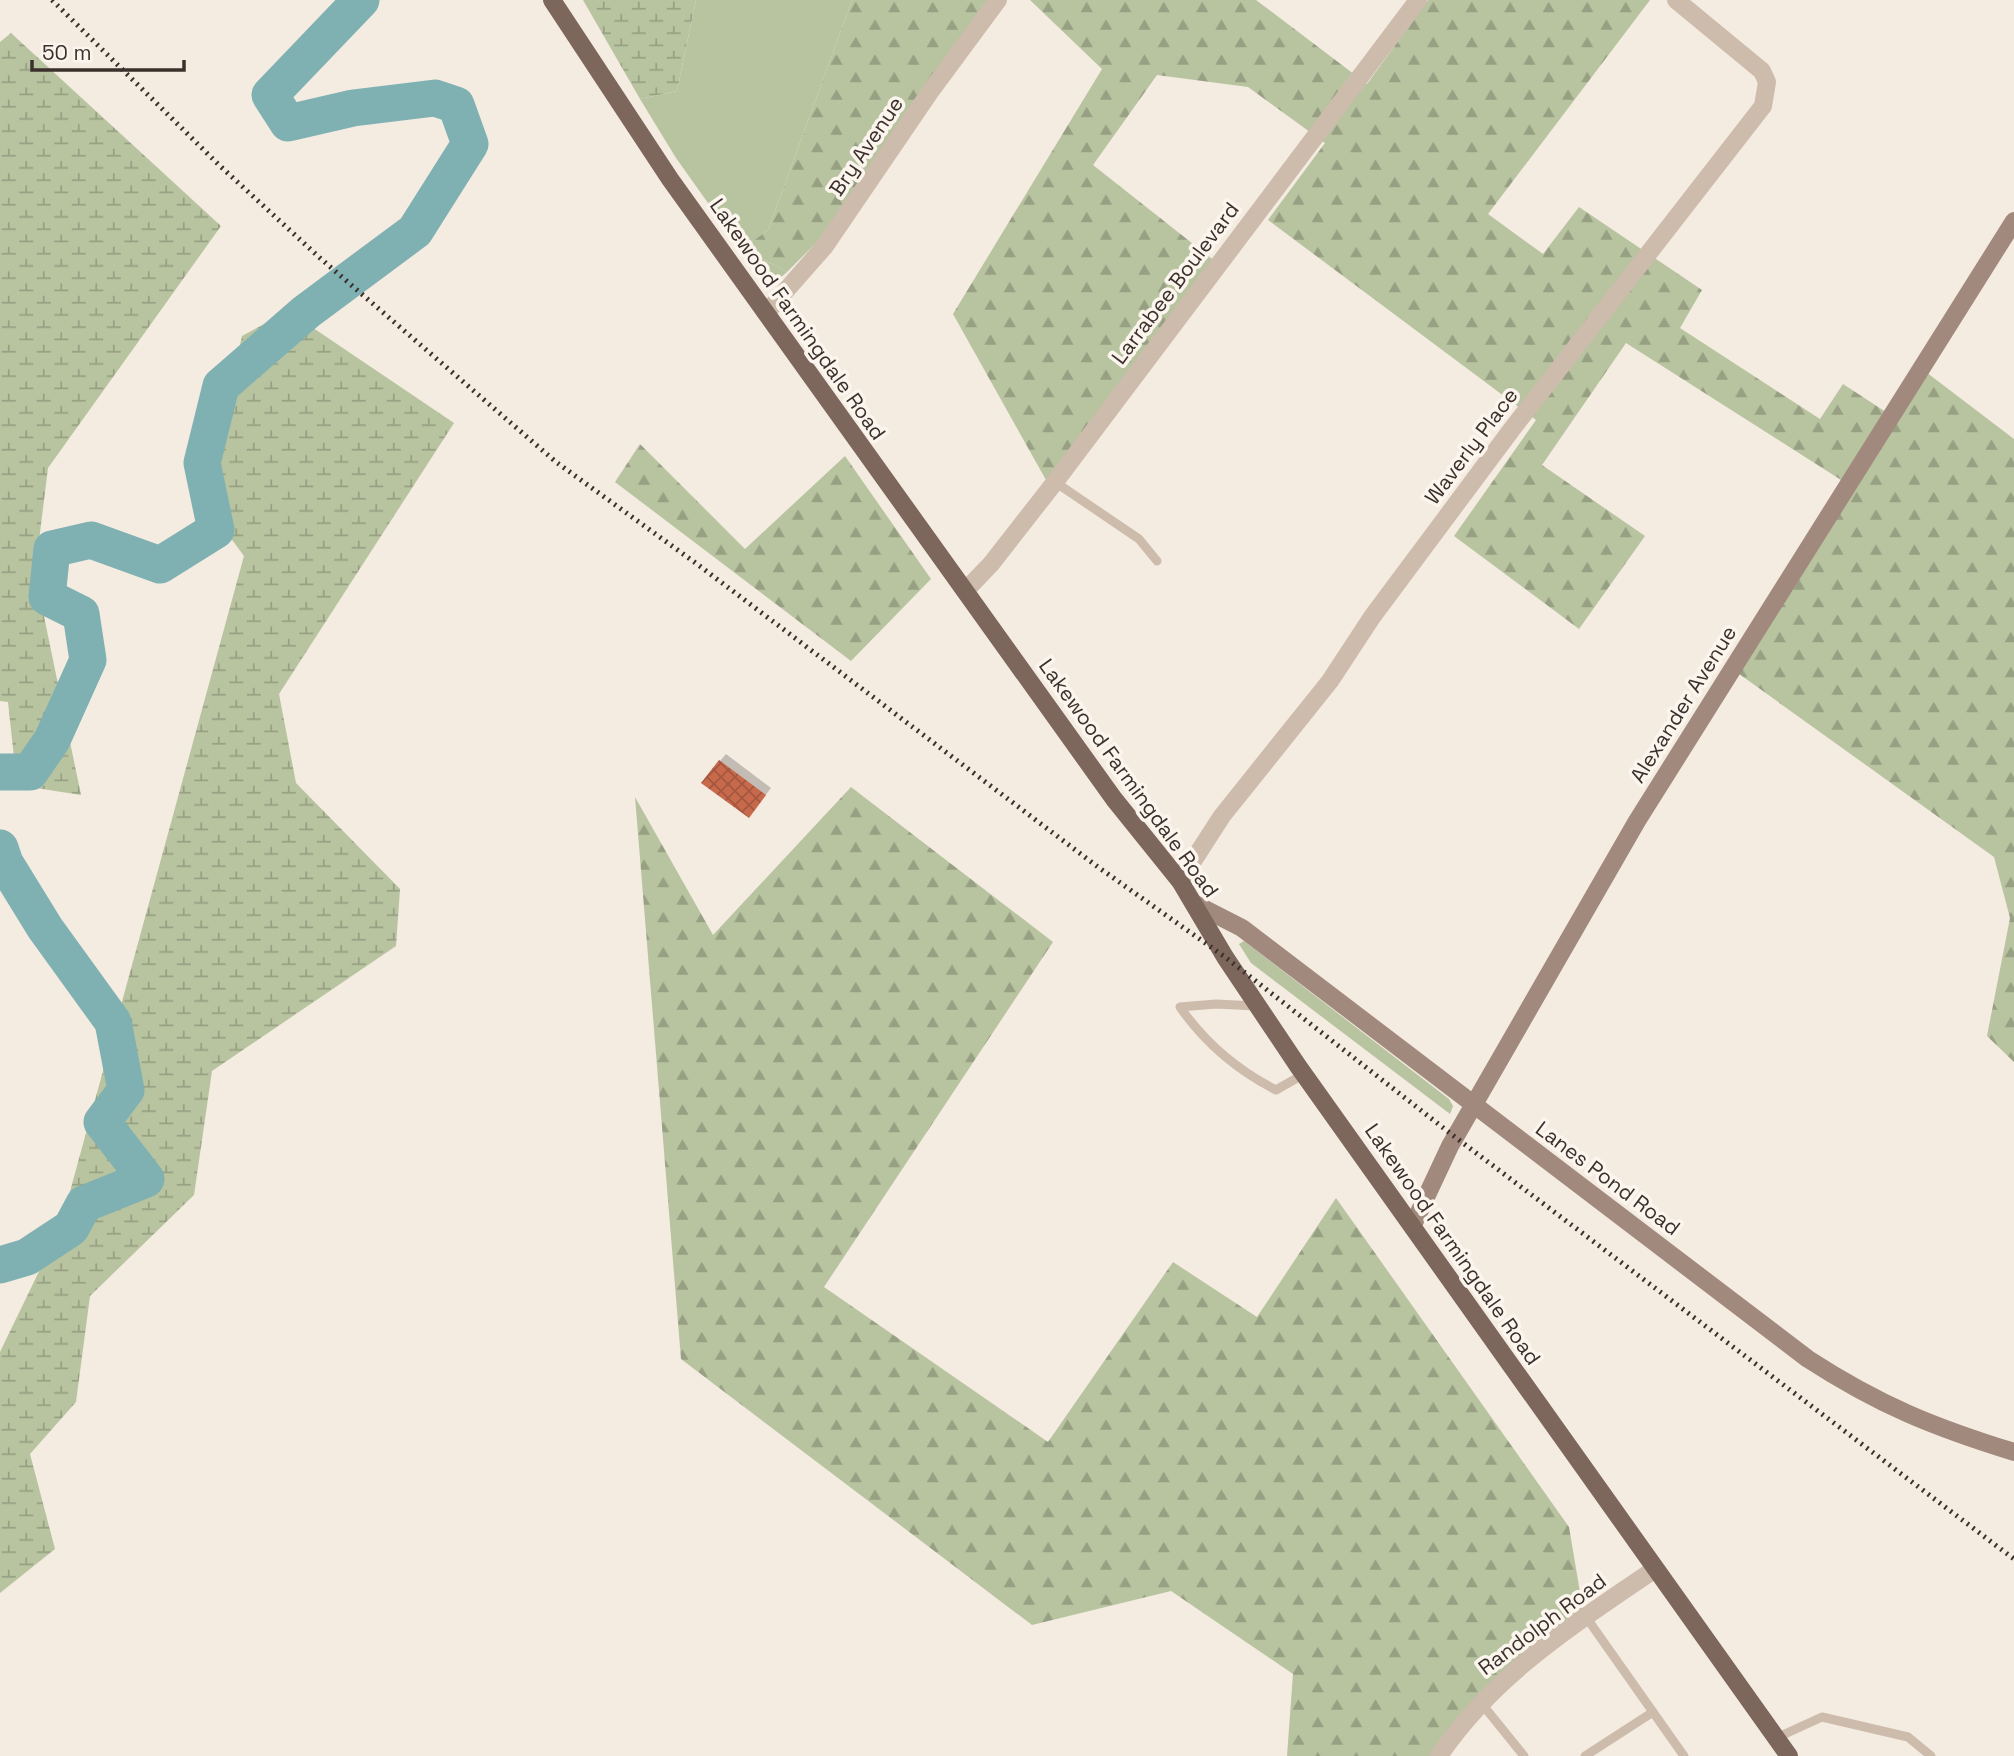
<svg xmlns="http://www.w3.org/2000/svg" width="2014" height="1756" font-family="'Space Grotesk',sans-serif">
<defs>
<pattern id="forest-firs" width="22" height="20" patternUnits="userSpaceOnUse" patternTransform="scale(1.75)"><rect width="22" height="20" fill="#b8c4a0"/><path d="M5 1l3.5 6h-7zM16 11l3.5 6h-7z" fill="#97a083"/></pattern>
<pattern id="wetland-marsh" width="20" height="14" patternUnits="userSpaceOnUse" patternTransform="scale(1.75)"><rect width="20" height="14" fill="#b8c4a0"/><path d="M1 5h8M5 5V1M11 12h8M15 12V8" fill="none" stroke="#97a083"/></pattern>
<pattern id="building-cross-hatch" width="8" height="8" patternUnits="userSpaceOnUse" patternTransform="scale(1.75)"><rect width="8" height="8" fill="#c8694b"/><path d="M0 0l8 8M0 8l8-8" fill="none" stroke="#a4573f"/></pattern>
</defs>
<rect width="100%" height="100%" fill="#f4ebe1"/>
<g fill="#b8c4a0">
<path d="M 696,0 L 852,0 L 768,230 L 750,243 L 761,258 L 787,272 L 778,280 L 760,276 L 676,158 L 640,99 L 677,91 Z"/>
<path d="M 1244,941 L 1449,1099 L 1453,1106 L 1450,1114 L 1251,963 L 1239,944 Z"/>
</g>
<g fill="url(#forest-firs)">
<path d="M 852,0 L 988,0 L 819,240 L 787,272 L 761,258 L 750,243 L 768,230 Z"/>
<path d="M 1030,0 L 1256,0 L 1367,84 L 1428,0 L 1650,0 L 1488,214 L 1543,254 L 1579,207 L 1702,290 L 1680,328 L 1820,419 L 1843,384 L 1892,416 L 1922,369 L 2014,439 L 2014,1062 L 1987,1036 L 2010,918 L 1994,857 L 1735,671 L 1849,485 L 1626,343 L 1542,465 L 1645,536 L 1579,629 L 1454,536 L 1536,420 L 1268,220 L 1325,143 L 1248,87 L 1157,75 L 1093,165 L 1221,266 L 1055,496 L 953,314 L 1102,69 Z"/>
<path d="M 640,444 L 745,549 L 845,456 L 931,579 L 851,661 L 615,482 Z"/>
<path d="M 851,787 L 1053,942 L 824,1287 L 1048,1442 L 1173,1262 L 1257,1317 L 1336,1198 L 1569,1527 L 1583,1610 L 1441,1756 L 1287,1756 L 1293,1674 L 1171,1591 L 1032,1625 L 681,1359 L 635,797 L 713,935 Z"/>
</g>
<g fill="url(#wetland-marsh)">
<path d="M 583,0 L 696,0 L 677,91 L 640,99 Z"/>
<path d="M 11,33 L 221,226 L 48,468 L 35,573 L 81,795 L 17,785 L 8,702 L 0,701 L 0,42 Z"/>
<path d="M 288,311 L 454,423 L 279,694 L 296,783 L 400,889 L 396,946 L 212,1071 L 194,1195 L 90,1296 L 76,1402 L 30,1454 L 55,1549 L 0,1593 L 0,1352 L 60,1228 L 244,556 L 204,502 L 242,336 Z"/>
</g>
<path fill="#0003" d="M 726,754 L 771,788 L 755,809 L 720,761 Z"/>
<g fill="none" stroke-linecap="round" stroke-linejoin="round">
<g stroke="#7fb0b2" stroke-width="37">
<path d="M 0,772 L 30,772 L 52,740 L 88,660 L 81,614 L 47,597 L 52,549 L 91,540 L 160,565 L 216,530 L 202,463 L 221,386 L 306,312 L 415,231 L 470,144 L 456,105 L 435,98 L 353,108 L 288,123 L 270,95 L 361,0"/>
<path d="M 0,848 L 5,863 L 45,928 L 113,1022 L 126,1090 L 102,1122 L 146,1179 L 84,1204 L 71,1228 L 27,1257 L 0,1265"/>
</g>
</g>
<path fill="url(#building-cross-hatch)" d="M 719,760 L 766,795 L 749,818 L 701,783 Z"/>
<g fill="none" stroke-linecap="round" stroke-linejoin="round">
<g stroke="#cdbbac" stroke-width="9">
<path d="M 1055,482 L 1139,539 L 1157,561"/>
<path d="M 1256,1006 L 1216,1004 L 1180,1007 C 1205,1043 1237,1070 1276,1090 L 1304,1074"/>
<path d="M 1586,1617 L 1684,1756"/>
<path d="M 1482,1704 L 1524,1756"/>
<path d="M 1776,1738 L 1822,1717 L 1908,1737 L 1931,1756"/>
<path d="M 1585,1756 L 1653,1712"/>
</g>
<g stroke="#cdbbac" stroke-width="18">
<path d="M 766,313 L 825,246 L 930,92 L 998,0"/>
<path d="M 965,591 L 991,564 L 1055,482 L 1418,0"/>
<path d="M 1180,881 L 1222,816 L 1330,681 L 1372,617 L 1512,429 L 1763,106 L 1767,82 L 1762,71 L 1676,0"/>
<path d="M 1439,1756 C 1494,1674 1575,1624 1655,1569"/>
</g>
<g stroke="#a18a7d" stroke-width="18">
<path d="M 1195,904 L 1242,928 L 1808,1359 C 1879,1405 1933,1427 2014,1452"/>
<path d="M 1413,1225 L 1450,1146 L 1637,821 L 2014,221"/>
</g>
<path stroke="#7d675c" stroke-width="18" d="M 552,0 L 670,179 L 1114,799 L 1180,881 L 1225,957 L 1298,1066 L 1789,1756"/>
<path stroke="#3b302b" stroke-width="5" stroke-dasharray="2 5" stroke-linecap="butt" d="M 52,0 L 219,165 L 320,258 L 556,462 L 697,564 L 1098,867 L 1225,957 L 1455,1137 L 2014,1559"/>
</g>
<g text-anchor="middle" dominant-baseline="central" stroke-width="7" stroke-linejoin="round" paint-order="stroke">
<g font-size="21" fill="#3b302b" stroke="#fbf5ee">
<text transform="translate(866 146) rotate(-56)">Bry Avenue</text>
<text transform="translate(1175 283) rotate(-53)">Larrabee Boulevard</text>
<text transform="translate(798 319) rotate(55)">Lakewood Farmingdale Road</text>
<text transform="translate(1471 446) rotate(-53)">Waverly Place</text>
<text transform="translate(1683 704) rotate(-58)">Alexander Avenue</text>
<text transform="translate(1129 778) rotate(54)">Lakewood Farmingdale Road</text>
<text transform="translate(1608 1178) rotate(37)">Lanes Pond Road</text>
<text transform="translate(1453 1244) rotate(55)">Lakewood Farmingdale Road</text>
<text transform="translate(1542 1624) rotate(-37)">Randolph Road</text>
</g>
</g>
<path d="M32 60v10h152v-10" fill="none" stroke="#3b302b" stroke-width="3.5"/>
<text x="42" y="60" font-size="21" fill="#3b302b" stroke="#fbf5ee" stroke-width="5" paint-order="stroke">50 m</text>
</svg>
